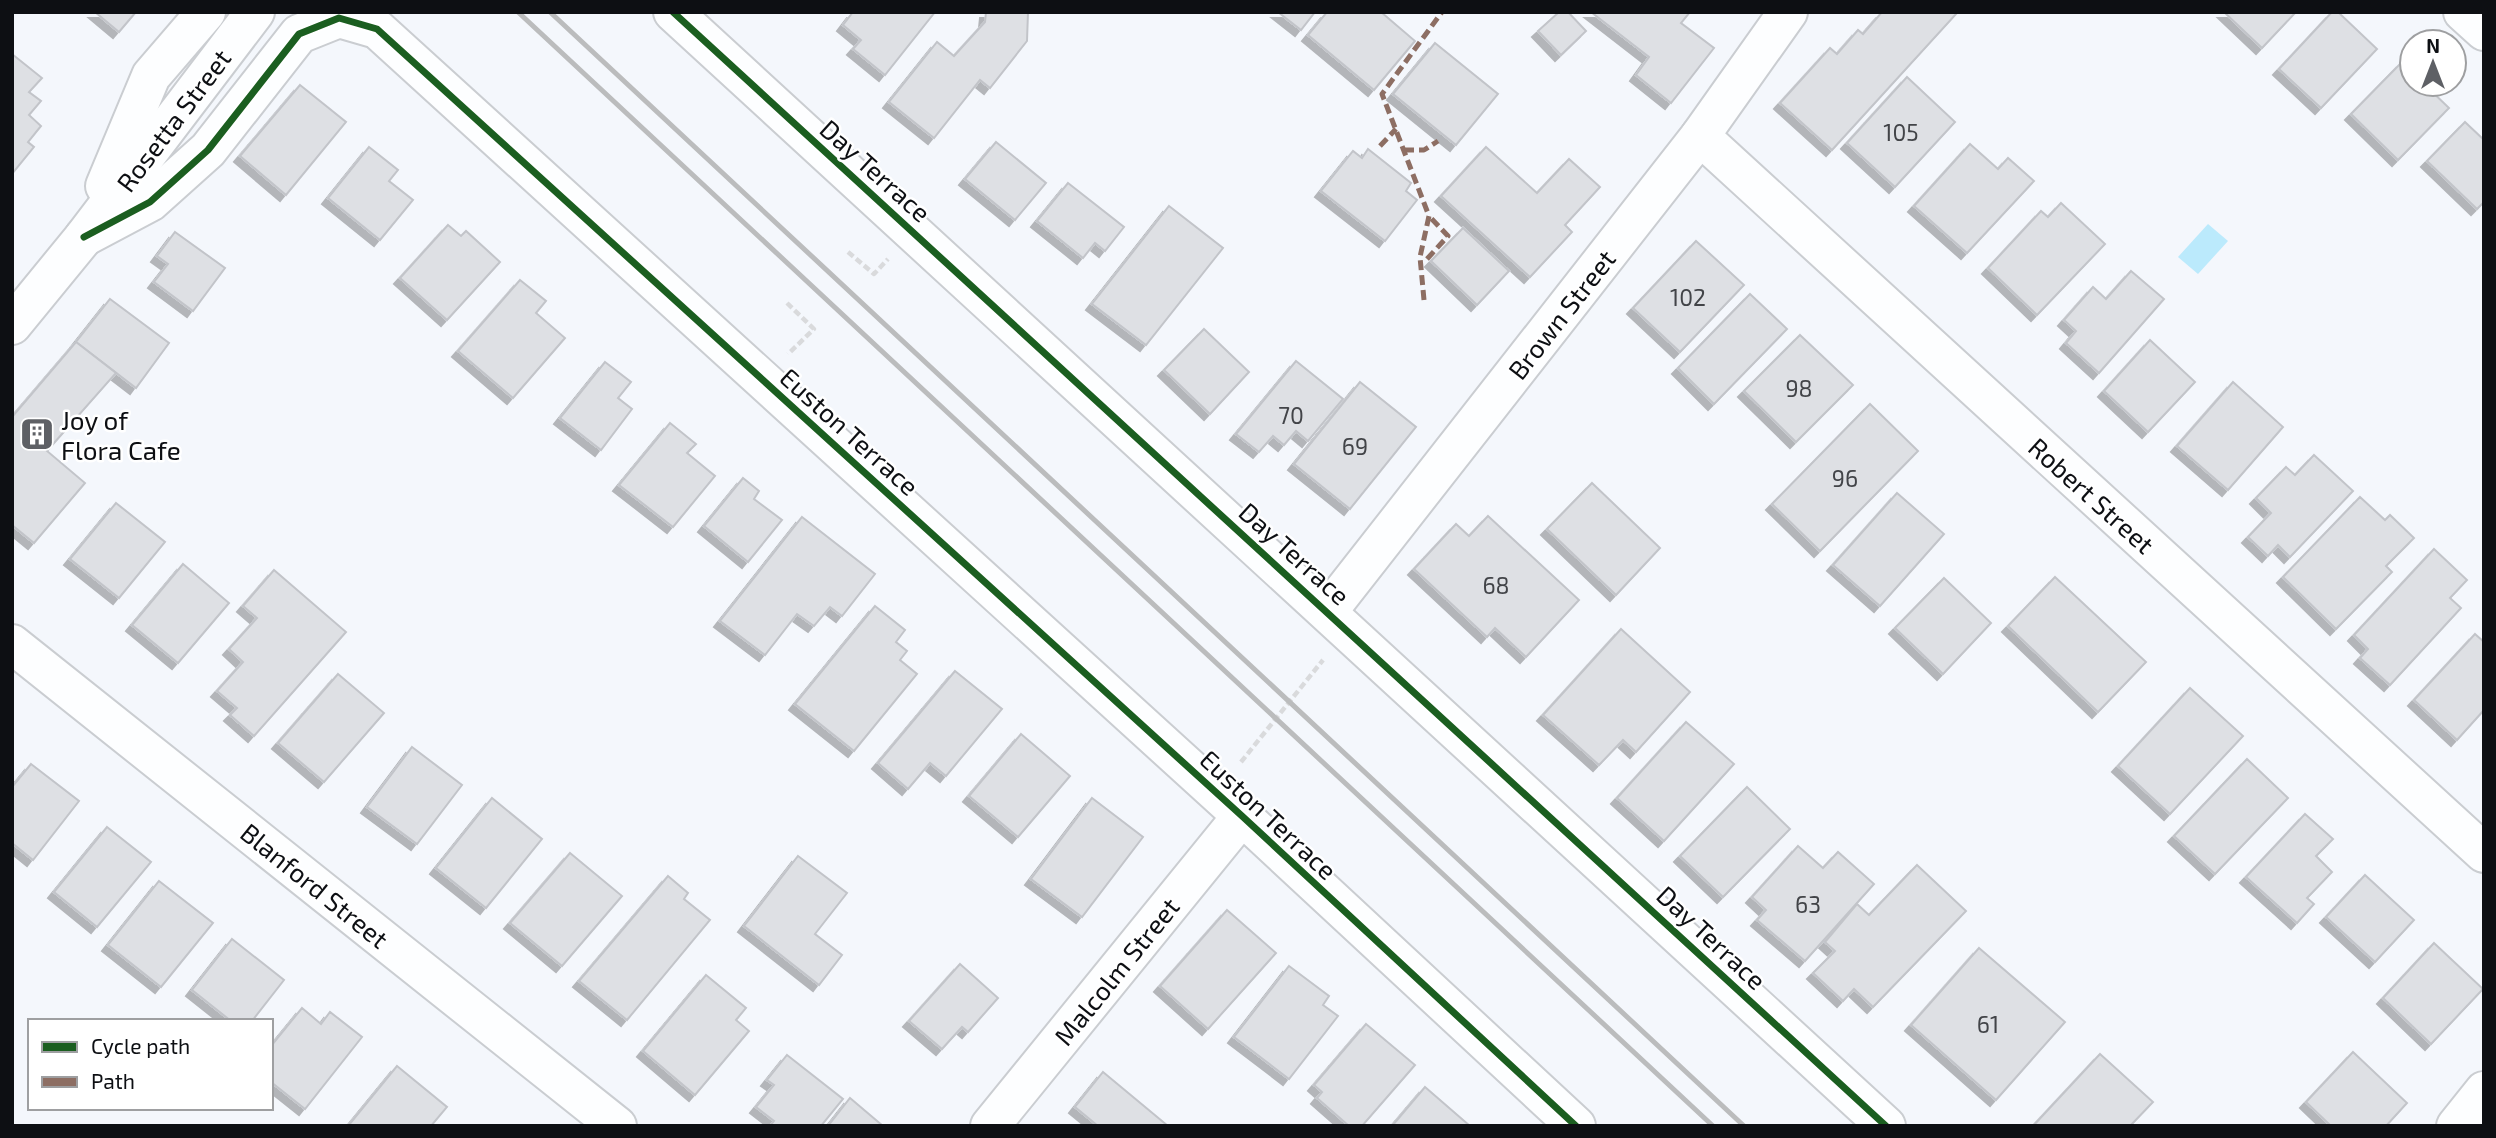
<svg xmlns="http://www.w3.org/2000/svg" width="2496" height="1138" font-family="'Exo 2',sans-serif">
<defs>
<filter id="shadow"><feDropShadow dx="-6" dy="6" stdDeviation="0" flood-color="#0004"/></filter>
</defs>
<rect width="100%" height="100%" fill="#f4f7fc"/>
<path fill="#bbeafc" d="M 2208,224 L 2228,241 L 2198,274 L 2178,257 Z"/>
<g fill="#dee0e4" stroke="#c2c4c9" stroke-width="2" filter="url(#shadow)">
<path d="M 95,12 L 136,12 L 119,32 Z"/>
<path d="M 853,12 L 935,12 L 885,75 L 853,49 L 861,40 L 843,25 Z"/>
<path d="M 986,12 L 1028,12 L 1027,41 L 990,88 L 980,80 L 934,138 L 889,102 L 937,42 L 954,56 L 985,22 Z"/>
<path d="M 1278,12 L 1315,12 L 1301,30 Z"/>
<path d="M 1327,12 L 1381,12 L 1415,41 L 1374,90 L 1308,35 Z"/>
<path d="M 1559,12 L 1568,12 L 1586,31 L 1561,55 L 1538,31 Z"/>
<path d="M 1591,12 L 1690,12 L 1681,23 L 1714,48 L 1671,103 L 1636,75 L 1649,57 Z"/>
<path d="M 1882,12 L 1957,13 L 1832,150 L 1780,103 L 1830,48 L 1837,54 L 1858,30 L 1863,34 Z"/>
<path d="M 2224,12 L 2296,12 L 2262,48 Z"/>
<path d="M 2332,12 L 2338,12 L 2377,49 L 2321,108 L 2279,69 Z"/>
<path d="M 1435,43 L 1498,94 L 1456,145 L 1393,94 Z"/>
<path d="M 12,54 L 42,78 L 29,92 L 41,101 L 29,115 L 41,126 L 28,142 L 34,147 L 12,174 Z"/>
<path d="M 2402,62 L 2412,72 L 2412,84 L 2424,84 L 2449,108 L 2398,160 L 2351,114 Z"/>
<path d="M 1907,77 L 1955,122 L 1895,187 L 1847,143 Z"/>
<path d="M 300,85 L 346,122 L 286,195 L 240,156 Z"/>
<path d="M 2465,122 L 2484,140 L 2484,202 L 2477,209 L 2427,161 Z"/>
<path d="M 996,142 L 1046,183 L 1015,220 L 965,179 Z"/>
<path d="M 1970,144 L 1998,169 L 2008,158 L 2034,181 L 1967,253 L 1914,206 Z"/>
<path d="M 369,147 L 398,170 L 389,181 L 413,200 L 380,240 L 328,198 Z"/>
<path d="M 1486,147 L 1537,193 L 1569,159 L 1600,187 L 1565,225 L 1572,232 L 1530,277 L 1441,196 Z"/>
<path d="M 1368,149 L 1411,183 L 1406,191 L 1417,200 L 1385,241 L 1321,191 L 1353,151 L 1362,158 Z"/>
<path d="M 1068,183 L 1124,227 L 1105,251 L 1095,243 L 1083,258 L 1037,221 Z"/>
<path d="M 2061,203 L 2105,244 L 2037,315 L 1988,268 L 2041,211 L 2048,217 Z"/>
<path d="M 1169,206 L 1223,248 L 1146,345 L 1092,304 Z"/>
<path d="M 448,225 L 461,236 L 466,231 L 500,262 L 447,320 L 400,278 Z"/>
<path d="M 1463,228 L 1509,271 L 1477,305 L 1431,261 Z"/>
<path d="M 175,232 L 225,268 L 193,311 L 154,282 L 168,264 L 157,256 Z"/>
<path d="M 1696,241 L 1744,285 L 1680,352 L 1633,308 Z"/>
<path d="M 2131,271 L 2164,299 L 2099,373 L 2066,343 L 2076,331 L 2064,320 L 2093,287 L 2106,299 Z"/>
<path d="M 520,280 L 546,301 L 536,313 L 565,338 L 513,398 L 458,351 Z"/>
<path d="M 1750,294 L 1787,329 L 1714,404 L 1678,368 Z"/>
<path d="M 110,299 L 169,343 L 136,388 L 76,342 Z"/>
<path d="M 1204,329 L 1249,372 L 1210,414 L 1164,370 Z"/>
<path d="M 1800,335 L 1853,385 L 1796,442 L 1744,391 Z"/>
<path d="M 2150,340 L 2195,382 L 2148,432 L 2104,391 Z"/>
<path d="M 76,342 L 116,373 L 47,451 L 85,483 L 34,543 L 12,525 L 12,417 Z"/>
<path d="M 1296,361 L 1343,399 L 1308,441 L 1296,431 L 1284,445 L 1273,436 L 1259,452 L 1236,434 Z"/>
<path d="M 605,362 L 631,382 L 618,398 L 632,409 L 601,450 L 560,418 Z"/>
<path d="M 1360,382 L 1416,427 L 1350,509 L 1294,464 Z"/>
<path d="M 2233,382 L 2283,427 L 2228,490 L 2177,446 Z"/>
<path d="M 1870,404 L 1918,451 L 1820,551 L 1772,504 Z"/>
<path d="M 670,423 L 696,444 L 687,453 L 715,476 L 673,527 L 619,485 Z"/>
<path d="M 2314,455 L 2353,491 L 2290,557 L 2278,545 L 2268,556 L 2248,537 L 2271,513 L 2256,498 L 2286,467 L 2295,475 Z"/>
<path d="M 743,478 L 759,491 L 754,499 L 782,520 L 748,562 L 704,526 Z"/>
<path d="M 1592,483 L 1660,548 L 1616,595 L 1547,529 Z"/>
<path d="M 1897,493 L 1944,534 L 1880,606 L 1833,565 Z"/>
<path d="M 2360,497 L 2385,520 L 2390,515 L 2414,538 L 2386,566 L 2392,572 L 2336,629 L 2283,577 Z"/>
<path d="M 116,503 L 165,542 L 119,598 L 70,559 Z"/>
<path d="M 1488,516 L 1579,600 L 1526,657 L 1495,628 L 1487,637 L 1414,569 L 1456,524 L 1469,536 Z"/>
<path d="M 802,517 L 875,574 L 842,616 L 830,607 L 814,626 L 797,614 L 765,655 L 720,621 Z"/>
<path d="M 2434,549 L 2467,580 L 2450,598 L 2461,608 L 2390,685 L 2360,658 L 2368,649 L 2354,635 Z"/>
<path d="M 183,564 L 229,603 L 178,663 L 132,625 Z"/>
<path d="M 274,570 L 346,632 L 254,736 L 230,715 L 237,708 L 217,691 L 243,662 L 229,649 L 257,618 L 243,606 Z"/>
<path d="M 2055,577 L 2146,662 L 2098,712 L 2008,626 Z"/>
<path d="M 1944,578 L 1991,623 L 1943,674 L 1895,628 Z"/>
<path d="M 875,606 L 905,630 L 896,642 L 907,651 L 900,660 L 917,674 L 854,751 L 795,704 Z"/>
<path d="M 1621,629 L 1690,692 L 1636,752 L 1623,740 L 1599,765 L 1543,715 Z"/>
<path d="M 2475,634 L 2484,642 L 2484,710 L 2457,740 L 2414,700 Z"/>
<path d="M 955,671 L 1002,709 L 946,776 L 930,763 L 908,789 L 878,763 Z"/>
<path d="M 338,674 L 384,713 L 324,782 L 278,743 Z"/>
<path d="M 2190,688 L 2243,736 L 2170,814 L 2118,766 Z"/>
<path d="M 1686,722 L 1734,764 L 1664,841 L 1617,798 Z"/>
<path d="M 1021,734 L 1070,776 L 1018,837 L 969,796 Z"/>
<path d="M 412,747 L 462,785 L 417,844 L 367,807 Z"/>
<path d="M 2247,759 L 2288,798 L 2215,874 L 2174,836 Z"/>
<path d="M 31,764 L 79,801 L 33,860 L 12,843 L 12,787 Z"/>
<path d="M 1747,787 L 1790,829 L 1723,897 L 1680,856 Z"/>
<path d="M 492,798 L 542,839 L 486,908 L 436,868 Z"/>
<path d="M 1092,798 L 1143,837 L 1082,917 L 1031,879 Z"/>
<path d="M 2305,814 L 2333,839 L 2316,856 L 2332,872 L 2307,898 L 2314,904 L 2297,923 L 2246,877 Z"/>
<path d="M 107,827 L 151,862 L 97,927 L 54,892 Z"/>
<path d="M 1798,846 L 1823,868 L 1838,852 L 1874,884 L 1805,961 L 1757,920 L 1766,910 L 1752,897 Z"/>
<path d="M 570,853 L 622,896 L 562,966 L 510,923 Z"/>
<path d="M 798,856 L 847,893 L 815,934 L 842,955 L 819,985 L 744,926 Z"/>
<path d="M 1917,865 L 1966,911 L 1873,1007 L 1854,989 L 1843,1001 L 1813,973 L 1835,951 L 1825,942 L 1857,904 L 1869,915 Z"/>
<path d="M 2365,875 L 2414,920 L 2375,962 L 2326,917 Z"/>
<path d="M 668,876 L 688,893 L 684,899 L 710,920 L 627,1020 L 579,981 Z"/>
<path d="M 159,881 L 213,923 L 161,987 L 108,945 Z"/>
<path d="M 1227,910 L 1276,953 L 1208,1029 L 1160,986 Z"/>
<path d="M 232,939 L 284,980 L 252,1021 L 231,1021 L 192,990 Z"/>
<path d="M 2434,943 L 2483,989 L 2431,1044 L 2383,998 Z"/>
<path d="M 1979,948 L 2065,1022 L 1996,1100 L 1911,1025 Z"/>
<path d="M 960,964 L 998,998 L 968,1032 L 962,1027 L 942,1049 L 909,1021 Z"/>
<path d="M 1289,966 L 1329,996 L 1323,1005 L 1338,1016 L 1289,1079 L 1234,1037 Z"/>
<path d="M 706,975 L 746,1008 L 736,1020 L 749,1031 L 695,1095 L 643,1051 Z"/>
<path d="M 302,1008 L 321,1024 L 330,1012 L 362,1037 L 305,1109 L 271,1082 L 271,1046 Z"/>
<path d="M 1366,1024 L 1415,1065 L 1362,1126 L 1349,1126 L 1317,1098 L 1322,1092 L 1314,1085 Z"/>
<path d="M 2353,1052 L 2407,1103 L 2386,1126 L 2331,1126 L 2306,1102 Z"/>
<path d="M 2100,1054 L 2153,1102 L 2130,1126 L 2033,1126 Z"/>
<path d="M 787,1055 L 843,1099 L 821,1126 L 770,1126 L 774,1121 L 756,1107 L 774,1085 L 767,1080 Z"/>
<path d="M 397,1066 L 447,1107 L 431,1126 L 348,1126 Z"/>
<path d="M 1103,1072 L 1168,1126 L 1098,1126 L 1075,1107 Z"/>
<path d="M 1425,1087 L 1470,1126 L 1392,1126 Z"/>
<path d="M 850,1098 L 883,1126 L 828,1126 Z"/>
</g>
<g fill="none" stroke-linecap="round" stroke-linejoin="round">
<g stroke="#cacdd1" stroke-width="42">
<g id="minor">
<path d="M 673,12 L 1886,1126"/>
<path d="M 2463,12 L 2484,31"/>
<path d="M 1700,136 L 2484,853"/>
<path d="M 105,186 L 151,76 L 206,12"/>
<path d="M 84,237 L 150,202 L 208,150 L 299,34 L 339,18 L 377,29 L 1242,816 L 1576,1126"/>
<path d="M 12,325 L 84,237 L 255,12"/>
<path d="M 1328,611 L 1700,136 L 1788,12"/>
<path d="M 12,644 L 617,1126"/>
<path d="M 990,1126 L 1242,816"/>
<path d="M 2456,1126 L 2484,1091"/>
</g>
</g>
<g stroke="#d9dadc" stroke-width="4.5" stroke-dasharray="7 3.5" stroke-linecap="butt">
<path d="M 848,252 L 874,274 L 888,259"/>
<path d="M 787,303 L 814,329 L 788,354"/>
<path d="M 1241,762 L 1323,660"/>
</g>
<use href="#minor" stroke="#fdfeff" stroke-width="38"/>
<g stroke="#bbbcbd" stroke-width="5">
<path d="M 518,12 L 1713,1126"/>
<path d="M 550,12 L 1744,1126"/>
</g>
<g stroke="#8d6e63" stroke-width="5" stroke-dasharray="10 5" stroke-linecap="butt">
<path d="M 1380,146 L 1396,129"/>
<path d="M 1404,150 L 1424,150 L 1438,141"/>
<path d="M 1427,259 L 1448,236 L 1429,216"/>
<path d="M 1424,300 L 1420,257 L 1429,216 L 1382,94 L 1442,12"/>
</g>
<g stroke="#fff" stroke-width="11">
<g id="cycleway">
<path d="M 673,12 L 1886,1126"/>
<path d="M 84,237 L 150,202 L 208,150 L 299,34 L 339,18 L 377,29 L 1242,816 L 1576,1126"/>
</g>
</g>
<use href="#cycleway" stroke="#1b5e20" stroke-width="7"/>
</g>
<defs>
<g id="building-square" transform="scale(1.75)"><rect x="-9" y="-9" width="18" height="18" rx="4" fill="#5e6065" stroke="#fff"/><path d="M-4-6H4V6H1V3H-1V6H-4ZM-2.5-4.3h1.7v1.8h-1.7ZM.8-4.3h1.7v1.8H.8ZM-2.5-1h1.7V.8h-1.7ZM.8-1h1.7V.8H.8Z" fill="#fff"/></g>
</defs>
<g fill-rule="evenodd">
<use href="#building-square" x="37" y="434"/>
</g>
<g text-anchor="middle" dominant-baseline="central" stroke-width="5" stroke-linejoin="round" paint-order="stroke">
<g font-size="23" fill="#424448">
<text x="1901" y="132">105</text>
<text x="1688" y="297">102</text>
<text x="1799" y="388">98</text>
<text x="1291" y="415">70</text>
<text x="1355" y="446">69</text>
<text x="1845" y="478">96</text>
<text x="1496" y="585">68</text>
<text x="1808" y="904">63</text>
<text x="1988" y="1024">61</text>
</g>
<g font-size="26" fill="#0d0f13" stroke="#fff">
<text transform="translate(173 120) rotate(-53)">Rosetta Street</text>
<text transform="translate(876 170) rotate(42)">Day Terrace</text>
<text transform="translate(1561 314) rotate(-52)">Brown Street</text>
<text transform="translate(850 431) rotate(42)">Euston Terrace</text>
<text transform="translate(2092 495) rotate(42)">Robert Street</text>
<text transform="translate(1295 553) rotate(42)">Day Terrace</text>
<text transform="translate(1269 814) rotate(43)">Euston Terrace</text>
<text transform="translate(315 885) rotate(39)">Blanford Street</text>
<text transform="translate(1712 937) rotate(43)">Day Terrace</text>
<text transform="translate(1116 971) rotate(-51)">Malcolm Street</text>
</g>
<g font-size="26" fill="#0d0f13" stroke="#fff" text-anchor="start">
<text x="61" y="419">Joy of<tspan x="61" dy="30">Flora Cafe</tspan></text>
</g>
</g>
<rect width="2496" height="1138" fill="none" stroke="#0d0f13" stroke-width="28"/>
<rect x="28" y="1019" width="245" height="91" fill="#ffffff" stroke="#9e9fa1" stroke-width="2"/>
<rect x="42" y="1042" width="35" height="10" fill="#1b5e20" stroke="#9e9fa1" stroke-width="2"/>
<text x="91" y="1054" font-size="21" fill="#0d0f13">Cycle path</text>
<rect x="42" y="1077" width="35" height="10" fill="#8d6e63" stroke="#9e9fa1" stroke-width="2"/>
<text x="91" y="1089" font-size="21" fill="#0d0f13">Path</text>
<g transform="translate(2433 63)"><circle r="33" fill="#ffffff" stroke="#9e9fa1" stroke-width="2"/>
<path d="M0-5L12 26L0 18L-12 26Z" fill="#5e6065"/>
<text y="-10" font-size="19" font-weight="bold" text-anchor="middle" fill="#0d0f13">N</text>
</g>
</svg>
